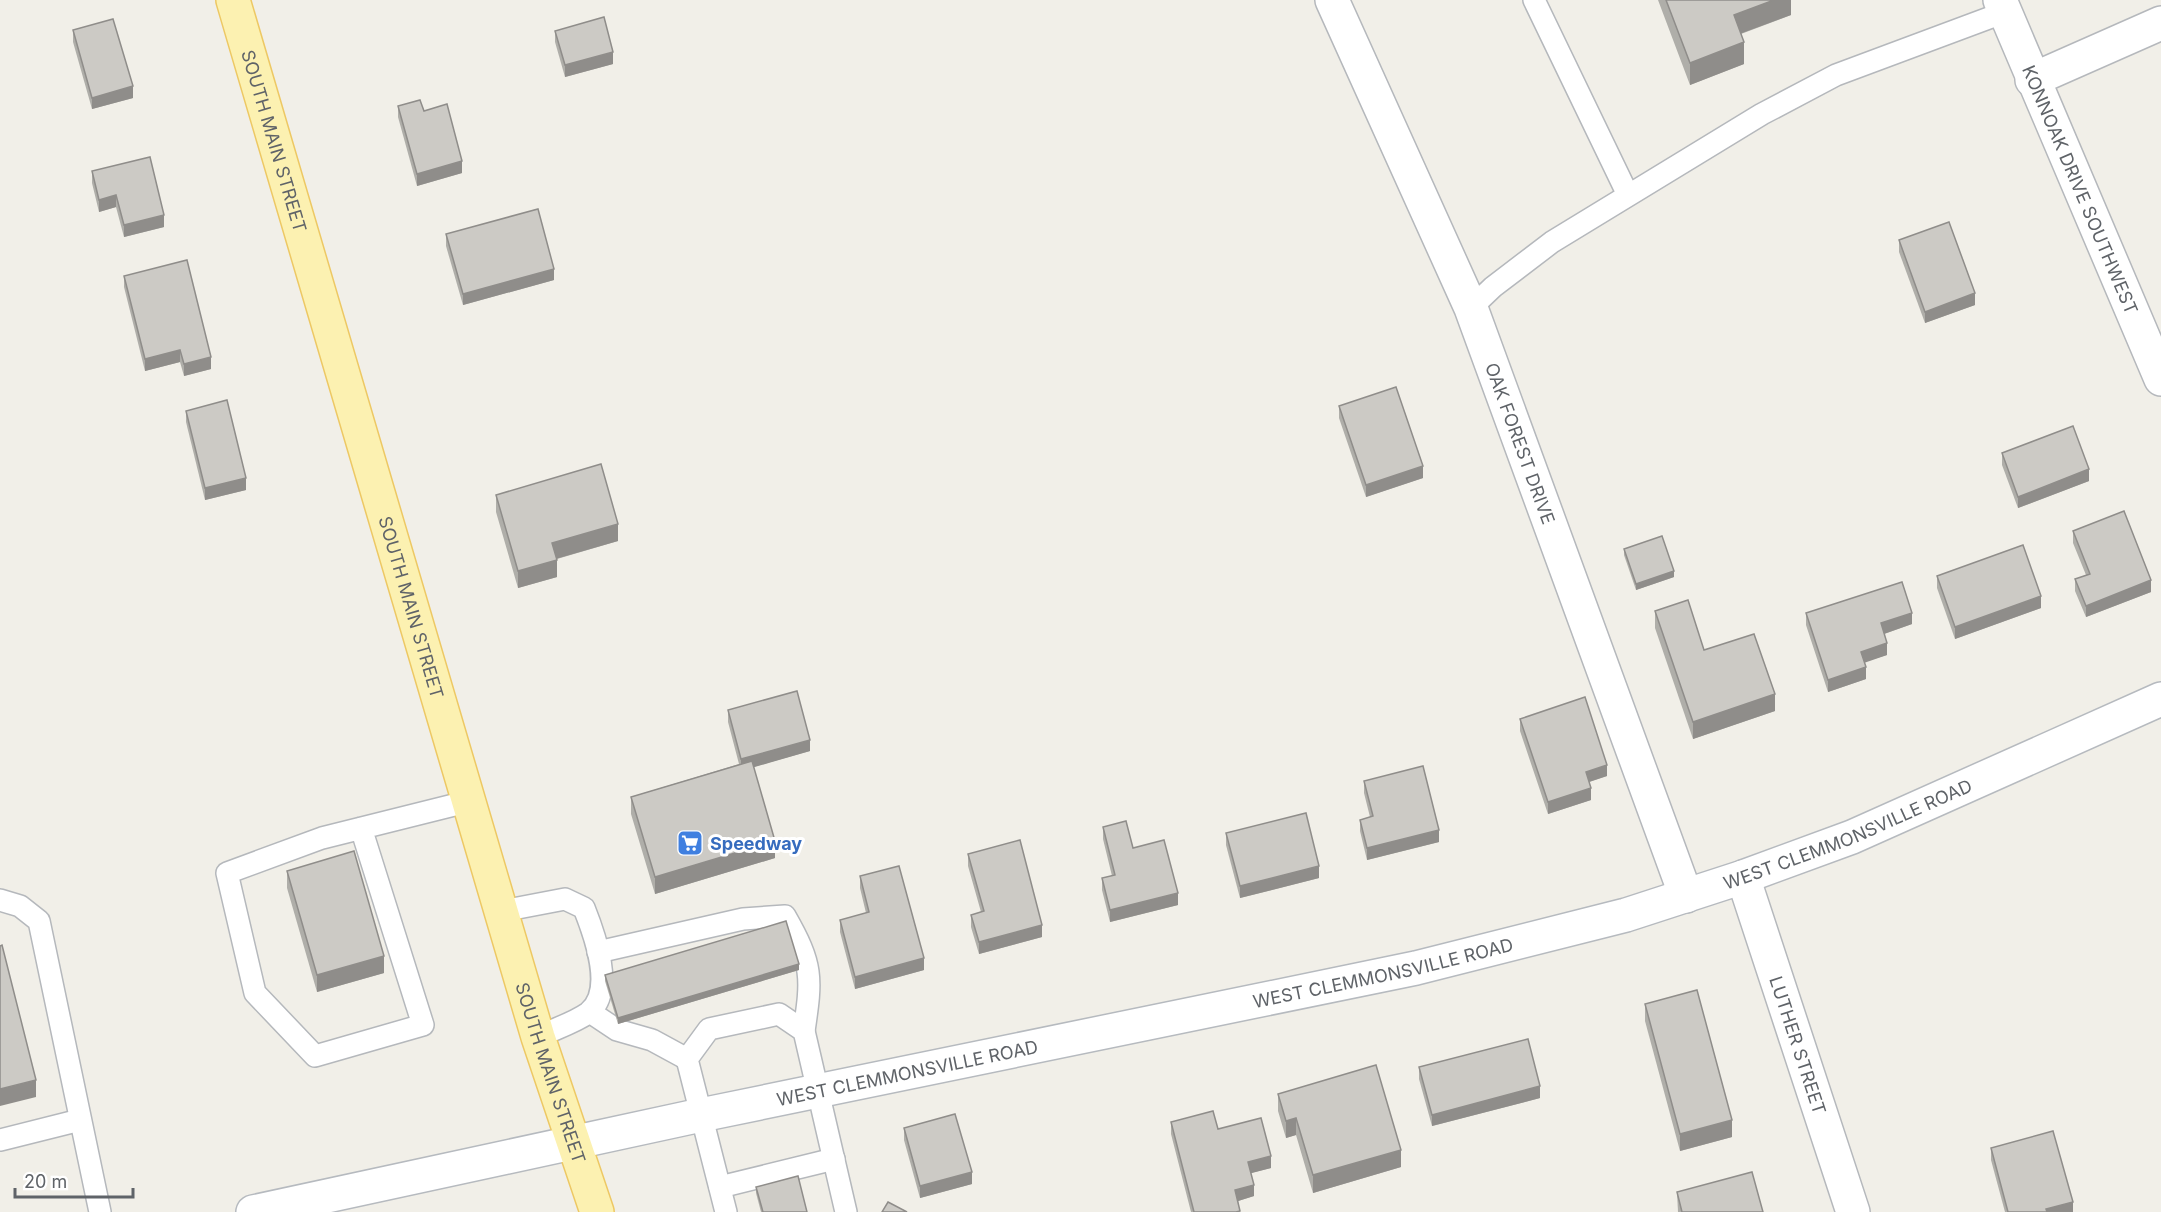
<svg xmlns="http://www.w3.org/2000/svg" width="2161" height="1212" font-family="Inter,sans-serif">
<rect width="100%" height="100%" fill="#f1efe8"/>
<g fill="none" stroke-linecap="round" stroke-linejoin="round">
<g stroke="#b5b8bc" stroke-width="24">
<g id="service">
<path d="M 1534,0 L 1628,195"/>
<path d="M 1471,308 L 1493,287 L 1552,242 L 1762,114 L 1836,75 L 2005,12"/>
<path d="M 361,828 L 423,1025 L 315,1056 L 255,993 L 227,873 L 322,838 L 470,801"/>
<path d="M 0,900 L 20,906 L 39,921 L 100,1212"/>
<path d="M 502,911 L 565,899 L 584,908 C 594,933 616,992 588,1013 C 574,1023 554,1029 538,1037"/>
<path d="M 598,952 L 743,919 L 785,916 C 813,965 812,977 804,1031"/>
<path d="M 590,1012 L 617,1030 L 652,1040 L 687,1059"/>
<path d="M 0,1140 L 80,1120"/>
<path d="M 720,1187 L 834,1159"/>
<path d="M 726,1212 L 687,1059 L 709,1029 L 779,1014 L 804,1031 L 846,1212"/>
</g>
</g>
<g stroke="#b5b8bc" stroke-width="36">
<g id="minor">
<path id="s1" d="M 1332,0 L 1471,308 L 1686,896"/>
<path id="s2" d="M 2000,0 L 2161,379"/>
<path d="M 2032,80 L 2161,23"/>
<path id="s3" d="M 1743,877 L 1853,1212"/>
</g>
</g>
<g stroke="#b6babf" stroke-width="36">
<g id="secondary">
<path id="s4" d="M 253,1212 L 701,1115 L 1416,968 L 1626,915 L 1743,877 L 1852,837 L 2161,699"/>
</g>
</g>
<g stroke="#edc864" stroke-width="36">
<g id="primary">
<path id="s5" d="M 233,0 L 538,1037 L 597,1212"/>
</g>
</g>
<use href="#service" stroke="#fff" stroke-width="21"/>
<use href="#minor" stroke="#fff" stroke-width="33"/>
<use href="#secondary" stroke="#fff" stroke-width="33"/>
<use href="#primary" stroke="#fcf1b1" stroke-width="33"/>
</g>
<g fill="#afaea9">
<path d="M 1658,0 L 1791,0 L 1791,15 L 1741,34 L 1744,64 L 1690,85 Z"/>
<path d="M 73,30 L 133,98 L 92,109 L 73,42 Z"/>
<path d="M 555,31 L 613,64 L 565,77 L 555,42 Z"/>
<path d="M 398,106 L 424,111 L 462,173 L 417,186 L 398,117 Z"/>
<path d="M 92,171 L 164,227 L 124,237 L 116,207 L 99,212 L 92,183 Z"/>
<path d="M 446,234 L 554,280 L 463,305 L 446,246 Z"/>
<path d="M 1899,240 L 1975,305 L 1925,323 L 1899,252 Z"/>
<path d="M 124,276 L 211,369 L 184,376 L 180,362 L 145,371 L 124,287 Z"/>
<path d="M 1339,406 L 1423,478 L 1366,497 L 1339,418 Z"/>
<path d="M 186,411 L 246,490 L 205,500 L 186,422 Z"/>
<path d="M 2002,453 L 2089,481 L 2018,508 L 2002,465 Z"/>
<path d="M 496,495 L 618,541 L 557,559 L 557,577 L 518,588 L 496,512 Z"/>
<path d="M 2073,531 L 2151,592 L 2086,617 L 2075,591 L 2075,579 L 2086,575 L 2073,543 Z"/>
<path d="M 1624,549 L 1674,577 L 1636,590 L 1624,555 Z"/>
<path d="M 1937,576 L 2041,608 L 1955,639 L 1937,588 Z"/>
<path d="M 1655,611 L 1704,650 L 1775,711 L 1693,739 L 1655,628 Z"/>
<path d="M 1806,613 L 1912,624 L 1884,634 L 1887,655 L 1864,662 L 1866,679 L 1828,692 L 1806,625 Z"/>
<path d="M 728,710 L 810,751 L 753,767 L 775,858 L 655,894 L 631,814 L 631,797 L 739,764 L 728,722 Z"/>
<path d="M 1520,719 L 1607,776 L 1589,782 L 1591,800 L 1548,814 L 1520,731 Z"/>
<path d="M 1364,781 L 1439,842 L 1367,860 L 1360,831 L 1360,820 L 1370,817 L 1364,793 Z"/>
<path d="M 1103,827 L 1133,848 L 1178,905 L 1110,922 L 1102,890 L 1102,878 L 1112,876 L 1103,839 Z"/>
<path d="M 1226,833 L 1319,878 L 1240,898 L 1226,845 Z"/>
<path d="M 968,854 L 1042,937 L 979,954 L 971,927 L 971,915 L 981,912 L 968,866 Z"/>
<path d="M 287,871 L 384,973 L 317,992 L 287,888 Z"/>
<path d="M 860,876 L 924,970 L 855,989 L 840,932 L 840,920 L 866,913 L 860,888 Z"/>
<path d="M 799,970 L 618,1024 L 605,981 L 605,975 Z"/>
<path d="M 1645,1004 L 1732,1137 L 1680,1151 L 1645,1021 Z"/>
<path d="M 1419,1067 L 1540,1098 L 1432,1126 L 1419,1079 Z"/>
<path d="M 1278,1094 L 1401,1167 L 1313,1193 L 1296,1135 L 1286,1138 L 1278,1111 Z"/>
<path d="M 1171,1122 L 1218,1129 L 1271,1168 L 1251,1173 L 1254,1196 L 1238,1201 L 1240,1212 L 1191,1212 L 1171,1134 Z"/>
<path d="M 904,1128 L 972,1184 L 920,1198 L 904,1140 Z"/>
<path d="M 1991,1148 L 2073,1212 L 2005,1212 L 1991,1160 Z"/>
<path d="M 756,1187 L 807,1212 L 761,1212 L 756,1193 Z"/>
<path d="M 1677,1192 L 1763,1212 L 1678,1212 Z"/>
</g>
<g fill="#8f8d8a">
<path d="M 1774,0 L 1791,0 L 1791,15 L 1734,36 L 1734,15 Z"/>
<path d="M 1744,42 L 1744,64 L 1690,85 L 1690,63 Z"/>
<path d="M 613,52 L 613,64 L 565,77 L 565,65 Z"/>
<path d="M 133,86 L 133,98 L 92,109 L 92,98 Z"/>
<path d="M 462,161 L 462,173 L 417,186 L 417,174 Z"/>
<path d="M 116,195 L 116,207 L 99,212 L 99,200 Z"/>
<path d="M 164,215 L 164,227 L 124,237 L 124,225 Z"/>
<path d="M 554,269 L 554,280 L 463,305 L 463,294 Z"/>
<path d="M 1975,293 L 1975,305 L 1925,323 L 1925,312 Z"/>
<path d="M 180,350 L 180,362 L 145,371 L 145,359 Z"/>
<path d="M 211,357 L 211,369 L 184,376 L 184,364 Z"/>
<path d="M 1423,466 L 1423,478 L 1366,497 L 1366,485 Z"/>
<path d="M 2089,469 L 2089,481 L 2018,508 L 2018,497 Z"/>
<path d="M 246,478 L 246,490 L 205,500 L 205,488 Z"/>
<path d="M 618,524 L 618,541 L 552,560 L 552,543 Z"/>
<path d="M 557,560 L 557,577 L 518,588 L 518,571 Z"/>
<path d="M 1674,571 L 1674,577 L 1636,590 L 1636,584 Z"/>
<path d="M 2151,580 L 2151,592 L 2086,617 L 2086,606 Z"/>
<path d="M 2041,596 L 2041,608 L 1955,639 L 1955,627 Z"/>
<path d="M 1912,613 L 1912,624 L 1881,635 L 1881,623 Z"/>
<path d="M 1887,643 L 1887,655 L 1861,664 L 1861,652 Z"/>
<path d="M 1866,667 L 1866,679 L 1828,692 L 1828,680 Z"/>
<path d="M 1775,694 L 1775,711 L 1693,739 L 1693,722 Z"/>
<path d="M 810,740 L 810,751 L 741,771 L 741,759 Z"/>
<path d="M 1607,765 L 1607,776 L 1586,783 L 1586,772 Z"/>
<path d="M 1591,788 L 1591,800 L 1548,814 L 1548,802 Z"/>
<path d="M 1439,830 L 1439,842 L 1367,860 L 1367,848 Z"/>
<path d="M 775,841 L 775,858 L 655,894 L 655,877 Z"/>
<path d="M 1319,866 L 1319,878 L 1240,898 L 1240,886 Z"/>
<path d="M 1178,893 L 1178,905 L 1110,922 L 1110,910 Z"/>
<path d="M 1042,925 L 1042,937 L 979,954 L 979,942 Z"/>
<path d="M 384,956 L 384,973 L 317,992 L 317,975 Z"/>
<path d="M 924,958 L 924,970 L 855,989 L 855,977 Z"/>
<path d="M 799,964 L 799,970 L 618,1024 L 618,1018 Z"/>
<path d="M 36,1080 L 36,1097 L 0,1106 L 0,1089 Z"/>
<path d="M 1540,1086 L 1540,1098 L 1432,1126 L 1432,1115 Z"/>
<path d="M 1296,1118 L 1296,1135 L 1286,1138 L 1286,1121 Z"/>
<path d="M 1732,1120 L 1732,1137 L 1680,1151 L 1680,1134 Z"/>
<path d="M 1401,1150 L 1401,1167 L 1313,1193 L 1313,1175 Z"/>
<path d="M 1271,1156 L 1271,1168 L 1248,1174 L 1248,1162 Z"/>
<path d="M 972,1172 L 972,1184 L 920,1198 L 920,1186 Z"/>
<path d="M 1254,1185 L 1254,1196 L 1235,1202 L 1235,1190 Z"/>
<path d="M 2073,1202 L 2073,1212 L 2046,1212 L 2046,1209 Z"/>
</g>
<g fill="#cccac5" stroke="#8f8d8a" stroke-width="1.5">
<path d="M 1666,0 L 1774,0 L 1734,15 L 1744,42 L 1690,63 Z"/>
<path d="M 604,17 L 613,52 L 565,65 L 555,31 Z"/>
<path d="M 113,19 L 133,86 L 92,98 L 73,30 Z"/>
<path d="M 420,100 L 424,111 L 447,104 L 462,161 L 417,174 L 398,106 Z"/>
<path d="M 150,157 L 164,215 L 124,225 L 116,195 L 99,200 L 92,171 Z"/>
<path d="M 538,209 L 554,269 L 463,294 L 446,234 Z"/>
<path d="M 1949,222 L 1975,293 L 1925,312 L 1899,240 Z"/>
<path d="M 187,260 L 211,357 L 184,364 L 180,350 L 145,359 L 124,276 Z"/>
<path d="M 1396,387 L 1423,466 L 1366,485 L 1339,406 Z"/>
<path d="M 227,400 L 246,478 L 205,488 L 186,411 Z"/>
<path d="M 2073,426 L 2089,469 L 2018,497 L 2002,453 Z"/>
<path d="M 601,464 L 618,524 L 552,543 L 557,560 L 518,571 L 496,495 Z"/>
<path d="M 2124,511 L 2151,580 L 2086,606 L 2075,579 L 2090,574 L 2073,531 Z"/>
<path d="M 1662,536 L 1674,571 L 1636,584 L 1624,549 Z"/>
<path d="M 2023,545 L 2041,596 L 1955,627 L 1937,576 Z"/>
<path d="M 1902,582 L 1912,613 L 1881,623 L 1887,643 L 1861,652 L 1866,667 L 1828,680 L 1806,613 Z"/>
<path d="M 1688,600 L 1704,650 L 1754,634 L 1775,694 L 1693,722 L 1655,611 Z"/>
<path d="M 797,691 L 810,740 L 741,759 L 728,710 Z"/>
<path d="M 1585,697 L 1607,765 L 1586,772 L 1591,788 L 1548,802 L 1520,719 Z"/>
<path d="M 752,761 L 775,841 L 655,877 L 631,797 Z"/>
<path d="M 1423,766 L 1439,830 L 1367,848 L 1360,820 L 1373,816 L 1364,781 Z"/>
<path d="M 1306,813 L 1319,866 L 1240,886 L 1226,833 Z"/>
<path d="M 1126,821 L 1133,848 L 1164,840 L 1178,893 L 1110,910 L 1102,878 L 1115,875 L 1103,827 Z"/>
<path d="M 1020,840 L 1042,925 L 979,942 L 971,915 L 984,911 L 968,854 Z"/>
<path d="M 354,851 L 384,956 L 317,975 L 287,871 Z"/>
<path d="M 899,866 L 924,958 L 855,977 L 840,920 L 869,912 L 860,876 Z"/>
<path d="M 786,921 L 799,964 L 618,1018 L 605,975 Z"/>
<path d="M 2,945 L 36,1080 L 0,1089 L 0,946 Z"/>
<path d="M 1697,990 L 1732,1120 L 1680,1134 L 1645,1004 Z"/>
<path d="M 1528,1039 L 1540,1086 L 1432,1115 L 1419,1067 Z"/>
<path d="M 1376,1065 L 1401,1150 L 1313,1175 L 1296,1118 L 1286,1121 L 1278,1094 Z"/>
<path d="M 1213,1111 L 1218,1129 L 1261,1118 L 1271,1156 L 1248,1162 L 1254,1185 L 1235,1190 L 1240,1211 L 1236,1212 L 1194,1212 L 1171,1122 Z"/>
<path d="M 955,1114 L 972,1172 L 920,1186 L 904,1128 Z"/>
<path d="M 2053,1131 L 2073,1202 L 2046,1209 L 2047,1212 L 2008,1212 L 1991,1148 Z"/>
<path d="M 1752,1172 L 1763,1212 L 1682,1212 L 1677,1192 Z"/>
<path d="M 798,1176 L 807,1212 L 763,1212 L 756,1187 Z"/>
<path d="M 888,1202 L 907,1212 L 882,1212 Z"/>
</g>
<defs>
<g id="supermarket-square" transform="scale(1.35)"><rect x="-9" y="-9" width="18" height="18" rx="4" fill="#3f7fe0" stroke="#fff"/><path d="M-6-5.5h2.5l.6 2H6L4.5 2H-2.5L-4.4-4H-6ZM-1.5 3.2a1.3 1.3 0 1 0 .1 0ZM3 3.2a1.3 1.3 0 1 0 .1 0Z" fill="#fff"/></g>
</defs>
<g fill-rule="evenodd">
<use href="#supermarket-square" x="690" y="843"/>
</g>
<g text-anchor="middle" dominant-baseline="central" stroke-width="6" stroke-linejoin="round" paint-order="stroke">
<g font-size="18" fill="#5f6368" stroke="#fff">
<text stroke="none"><textPath href="#s5" startOffset="147">SOUTH MAIN STREET</textPath></text>
<text stroke="none"><textPath href="#s2" startOffset="206">KONNOAK DRIVE SOUTHWEST</textPath></text>
<text stroke="none"><textPath href="#s1" startOffset="482">OAK FOREST DRIVE</textPath></text>
<text stroke="none"><textPath href="#s5" startOffset="633">SOUTH MAIN STREET</textPath></text>
<text stroke="none"><textPath href="#s4" startOffset="1641">WEST CLEMMONSVILLE ROAD</textPath></text>
<text stroke="none"><textPath href="#s4" startOffset="1155">WEST CLEMMONSVILLE ROAD</textPath></text>
<text stroke="none"><textPath href="#s3" startOffset="177">LUTHER STREET</textPath></text>
<text stroke="none"><textPath href="#s5" startOffset="1119">SOUTH MAIN STREET</textPath></text>
<text stroke="none"><textPath href="#s4" startOffset="669">WEST CLEMMONSVILLE ROAD</textPath></text>
</g>
<g font-size="18" font-weight="bold" fill="#366cbe" stroke="#fff" text-anchor="start">
<text x="710" y="843">Speedway</text>
</g>
</g>
<path d="M15 1188v9h118v-9" fill="none" stroke="#5f6368" stroke-width="3"/>
<text x="24" y="1188" font-size="18" fill="#5f6368" stroke="#ffffff" stroke-width="4.5" paint-order="stroke">20 m</text>
</svg>
